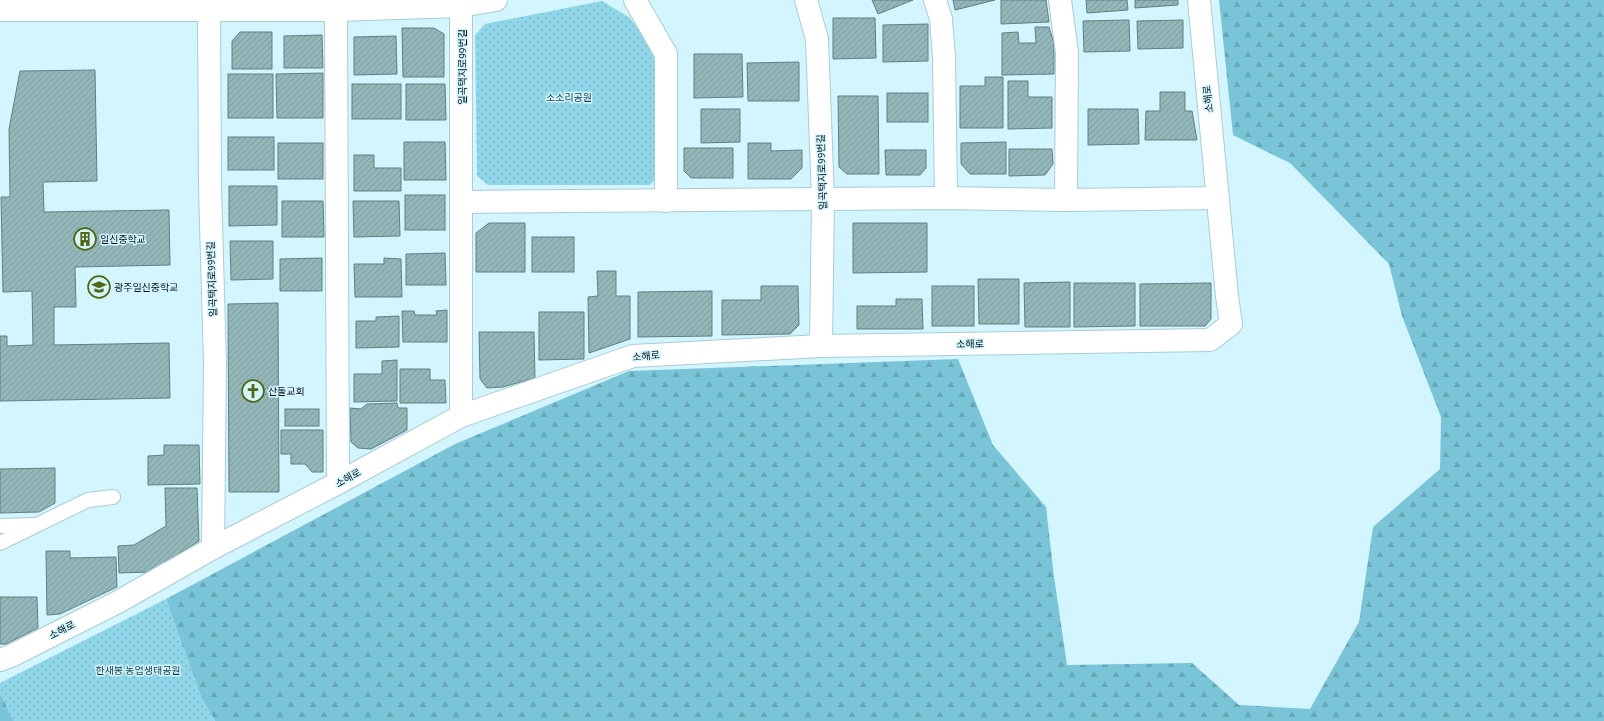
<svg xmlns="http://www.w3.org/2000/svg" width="1604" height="721" font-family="Ubuntu,'Noto Sans KR',sans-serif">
<defs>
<pattern id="forest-firs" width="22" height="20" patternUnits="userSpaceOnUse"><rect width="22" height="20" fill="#7ac4d8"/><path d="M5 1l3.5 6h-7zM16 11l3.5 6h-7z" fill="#68a7b8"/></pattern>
<pattern id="park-dots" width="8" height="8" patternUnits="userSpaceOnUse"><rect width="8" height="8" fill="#90d6e9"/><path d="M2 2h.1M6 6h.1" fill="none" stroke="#7bb7c7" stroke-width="1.8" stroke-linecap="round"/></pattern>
<pattern id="building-hatch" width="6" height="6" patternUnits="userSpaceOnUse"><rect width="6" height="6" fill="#93b7b8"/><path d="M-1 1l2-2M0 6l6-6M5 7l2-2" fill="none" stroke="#7d9c9d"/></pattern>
</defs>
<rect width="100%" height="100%" fill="#d2f5ff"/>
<g fill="url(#forest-firs)">
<path d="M 1219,0 L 1604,0 L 1604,721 L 215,721 L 201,697 L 166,599 L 455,444 L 629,371 L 958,359 L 993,445 L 1046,507 L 1054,577 L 1067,665 L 1192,663 L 1239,705 L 1310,709 L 1359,622 L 1373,527 L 1440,469 L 1441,417 L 1402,316 L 1389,264 L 1290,163 L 1233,135 Z"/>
<path d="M 0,693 L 14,721 L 0,721 Z"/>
</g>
<g fill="url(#park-dots)">
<path d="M 602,1 L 630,18 L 655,52 L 659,175 L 650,185 L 488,185 L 477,176 L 475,35 L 485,24 Z"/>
<path d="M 166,599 L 201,697 L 215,721 L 14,721 L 0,693 L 0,683 Z"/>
</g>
<g fill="url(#building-hatch)" stroke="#5e8081">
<path d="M 872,0 L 913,0 L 878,14 Z"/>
<path d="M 953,0 L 995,0 L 955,10 Z"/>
<path d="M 1001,0 L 1046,0 L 1049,22 L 1001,24 Z"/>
<path d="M 1086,0 L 1127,0 L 1128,10 L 1087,13 Z"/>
<path d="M 1135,0 L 1178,0 L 1178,5 L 1135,8 Z"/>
<path d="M 833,18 L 875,18 L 876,58 L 833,59 Z"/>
<path d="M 1129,20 L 1130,51 L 1084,52 L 1083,21 Z"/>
<path d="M 1183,20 L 1183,48 L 1138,49 L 1137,21 Z"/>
<path d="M 928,24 L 928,61 L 883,62 L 883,25 Z"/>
<path d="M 1035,27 L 1049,27 L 1054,43 L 1054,74 L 1002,75 L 1002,33 L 1018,32 L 1019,43 L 1036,43 Z"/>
<path d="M 402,28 L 434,28 L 444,34 L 444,77 L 403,77 Z"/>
<path d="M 240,32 L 272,32 L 272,69 L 232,69 L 232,41 Z"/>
<path d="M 322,35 L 323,68 L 284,68 L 284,36 Z"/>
<path d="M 396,36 L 397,74 L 354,75 L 354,37 Z"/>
<path d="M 694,54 L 742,54 L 743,97 L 694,98 Z"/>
<path d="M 799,62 L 799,101 L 748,101 L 747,63 Z"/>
<path d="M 95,70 L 97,181 L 43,182 L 44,212 L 169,210 L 170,265 L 75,267 L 76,307 L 54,307 L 54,345 L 169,343 L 170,398 L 0,401 L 0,336 L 7,336 L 7,346 L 33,345 L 32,291 L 3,292 L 1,197 L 10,197 L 9,129 L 20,71 Z"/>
<path d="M 323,73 L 323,118 L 277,118 L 276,74 Z"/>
<rect x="228" y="74" width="45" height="44"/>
<path d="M 985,77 L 1003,77 L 1003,128 L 960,128 L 960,86 L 985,86 Z"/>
<path d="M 1008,81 L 1028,81 L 1028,97 L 1052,97 L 1052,128 L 1008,129 Z"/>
<rect x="352" y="84" width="49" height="35"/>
<path d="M 406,84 L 445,84 L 446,120 L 406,120 Z"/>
<path d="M 1160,92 L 1185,92 L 1185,111 L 1192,111 L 1197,140 L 1145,140 L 1146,111 L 1160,111 Z"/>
<rect x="887" y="93" width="41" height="29"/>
<path d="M 838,96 L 878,96 L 879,174 L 847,174 L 839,167 Z"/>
<path d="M 701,109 L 740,109 L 740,142 L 701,143 Z"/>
<path d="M 1088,109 L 1138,109 L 1139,144 L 1088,145 Z"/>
<rect x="228" y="137" width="46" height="33"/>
<path d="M 404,142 L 445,142 L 446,180 L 404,180 Z"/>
<path d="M 1006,142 L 1006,174 L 970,174 L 961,164 L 961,143 Z"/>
<rect x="278" y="143" width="45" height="36"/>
<path d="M 748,143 L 771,143 L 771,151 L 802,150 L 802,168 L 791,179 L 748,179 Z"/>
<path d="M 684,148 L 733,148 L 733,178 L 691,178 L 684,171 Z"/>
<path d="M 1009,149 L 1052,149 L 1053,164 L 1045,175 L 1009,176 Z"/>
<path d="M 885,150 L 926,150 L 926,168 L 920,175 L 886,175 Z"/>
<path d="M 354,155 L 374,155 L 374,168 L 401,168 L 401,191 L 354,191 Z"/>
<path d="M 229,186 L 277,186 L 277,225 L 229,226 Z"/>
<rect x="405" y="195" width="40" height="35"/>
<path d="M 282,201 L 323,201 L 324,237 L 282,237 Z"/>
<path d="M 353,201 L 399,201 L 400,236 L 354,237 Z"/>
<path d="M 489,223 L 525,223 L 525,272 L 476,272 L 476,233 Z"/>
<path d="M 853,223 L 927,223 L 927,272 L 853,273 Z"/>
<rect x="532" y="237" width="42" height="35"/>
<path d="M 230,241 L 273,241 L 273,279 L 231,280 Z"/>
<path d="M 445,253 L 446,285 L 406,285 L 406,254 Z"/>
<path d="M 322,258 L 322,291 L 280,291 L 280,259 Z"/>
<path d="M 384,258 L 401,259 L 402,297 L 355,297 L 354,264 L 384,264 Z"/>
<path d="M 597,271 L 616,271 L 616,296 L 630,296 L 630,339 L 589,353 L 588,297 L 598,296 Z"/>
<path d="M 978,279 L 1019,279 L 1019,324 L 979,324 Z"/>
<path d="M 1070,282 L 1070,327 L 1025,327 L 1024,283 Z"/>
<path d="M 1074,283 L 1135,283 L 1135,326 L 1074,327 Z"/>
<path d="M 1211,283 L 1211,319 L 1205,326 L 1140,326 L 1140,284 Z"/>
<path d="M 761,286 L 798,286 L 799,325 L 790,334 L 722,335 L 722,300 L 761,300 Z"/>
<rect x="932" y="286" width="42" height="40"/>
<path d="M 712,291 L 712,336 L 638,337 L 638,292 Z"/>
<path d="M 896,299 L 922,299 L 923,329 L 857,329 L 857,306 L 896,306 Z"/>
<path d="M 278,303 L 279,492 L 229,492 L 228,304 Z"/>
<path d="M 447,310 L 447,342 L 403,342 L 402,311 L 414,311 L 415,315 L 437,315 L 436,311 Z"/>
<path d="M 539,312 L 584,312 L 584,359 L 539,360 Z"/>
<path d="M 399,316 L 399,347 L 356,348 L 356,321 L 376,321 L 376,317 Z"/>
<path d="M 479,332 L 534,332 L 535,378 L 503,387 L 487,388 L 480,379 Z"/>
<path d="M 397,360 L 397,401 L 354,402 L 354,374 L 382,374 L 382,361 Z"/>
<path d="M 400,369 L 430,369 L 430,380 L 445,380 L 446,403 L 400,403 Z"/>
<path d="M 397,403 L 398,408 L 407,408 L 407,430 L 371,449 L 358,448 L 351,442 L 350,408 L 361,409 L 367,404 Z"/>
<rect x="285" y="409" width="34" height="17"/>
<path d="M 281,430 L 323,430 L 323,472 L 312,472 L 305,464 L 291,464 L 291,454 L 281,454 Z"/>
<path d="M 164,445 L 199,445 L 200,484 L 148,485 L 148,456 L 164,455 Z"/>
<path d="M 55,468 L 55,503 L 39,512 L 0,513 L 0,469 Z"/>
<path d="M 165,488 L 197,488 L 199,541 L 150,572 L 119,573 L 118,546 L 134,545 L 166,526 Z"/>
<path d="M 46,551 L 70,551 L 70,558 L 116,557 L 117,587 L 60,614 L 47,615 Z"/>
<path d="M 0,597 L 37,597 L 38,628 L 6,644 L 0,644 Z"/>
</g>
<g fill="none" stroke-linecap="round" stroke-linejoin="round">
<g stroke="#aaccd5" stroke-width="16">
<g id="lane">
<path d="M 0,526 L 34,525"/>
<path d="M 0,543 L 88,500 L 113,497"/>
</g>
</g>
<g stroke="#aaccd5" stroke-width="24">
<g id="street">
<path d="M 461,0 L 461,416"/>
<path d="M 635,0 L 666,54 L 666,201"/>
<path d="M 806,0 L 817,39 L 823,199 L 821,346"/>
<path d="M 935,0 L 941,19 L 944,57 L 946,198"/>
<path d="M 1060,0 L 1067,53 L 1066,200"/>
<path d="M 209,9 L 210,188 L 215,363 L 213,548"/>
<path d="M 0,10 L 336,10 L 461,6 L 496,0"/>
<path d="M 336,10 L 338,483"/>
<path d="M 462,202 L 946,198 L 1066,200 L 1218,198"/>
<path d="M 0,660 L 13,655 L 118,602 L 213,548 L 338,483 L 461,416 L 633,356 L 821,346 L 1210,340 L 1231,324 L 1227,296 L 1199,0"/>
</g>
</g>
<use href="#lane" stroke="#fff" stroke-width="14"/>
<use href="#street" stroke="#fff" stroke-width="22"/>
</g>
<defs>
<g id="building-ring" transform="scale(1.15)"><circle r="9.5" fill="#d2f5ff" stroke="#536713" stroke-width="1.5"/><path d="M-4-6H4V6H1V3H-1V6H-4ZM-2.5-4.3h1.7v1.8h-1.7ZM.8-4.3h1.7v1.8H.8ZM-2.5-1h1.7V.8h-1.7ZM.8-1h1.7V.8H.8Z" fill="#536713"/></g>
<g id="school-ring" transform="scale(1.15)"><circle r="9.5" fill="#d2f5ff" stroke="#536713" stroke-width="1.5"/><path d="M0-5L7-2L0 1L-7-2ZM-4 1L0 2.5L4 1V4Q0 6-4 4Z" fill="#536713"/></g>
<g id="church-ring" transform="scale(1.15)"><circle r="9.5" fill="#d2f5ff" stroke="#536713" stroke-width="1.5"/><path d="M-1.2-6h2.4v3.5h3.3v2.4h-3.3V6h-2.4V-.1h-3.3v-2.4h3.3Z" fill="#536713"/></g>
</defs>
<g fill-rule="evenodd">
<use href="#building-ring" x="85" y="239"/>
<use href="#school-ring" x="99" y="287"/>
<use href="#church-ring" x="253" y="391"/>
</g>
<g text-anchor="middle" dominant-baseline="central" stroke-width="3" stroke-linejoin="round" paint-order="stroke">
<g font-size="10" fill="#061115" stroke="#d2f5ff">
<text transform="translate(462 67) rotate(-90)">일곡택지로99번길</text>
<text transform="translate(1208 99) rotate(-96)">소해로</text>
<text transform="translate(822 172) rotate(-92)">일곡택지로99번길</text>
<text transform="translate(212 279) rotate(-92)">일곡택지로99번길</text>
<text transform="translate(970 344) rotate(-1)">소해로</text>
<text transform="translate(646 356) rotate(-5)">소해로</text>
<text transform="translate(348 478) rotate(-29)">소해로</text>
<text transform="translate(62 630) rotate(-27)">소해로</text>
</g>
<g font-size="10" fill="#163a43" stroke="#d2f5ff">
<text x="569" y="97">소소리공원</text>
<text x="138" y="670">한새봉 농업생태공원</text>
</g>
<g font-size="10" fill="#061115" stroke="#d2f5ff" text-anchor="start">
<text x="100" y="239">일신중학교</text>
<text x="114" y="287">광주일신중학교</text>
<text x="268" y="391">산돌교회</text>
</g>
</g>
</svg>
